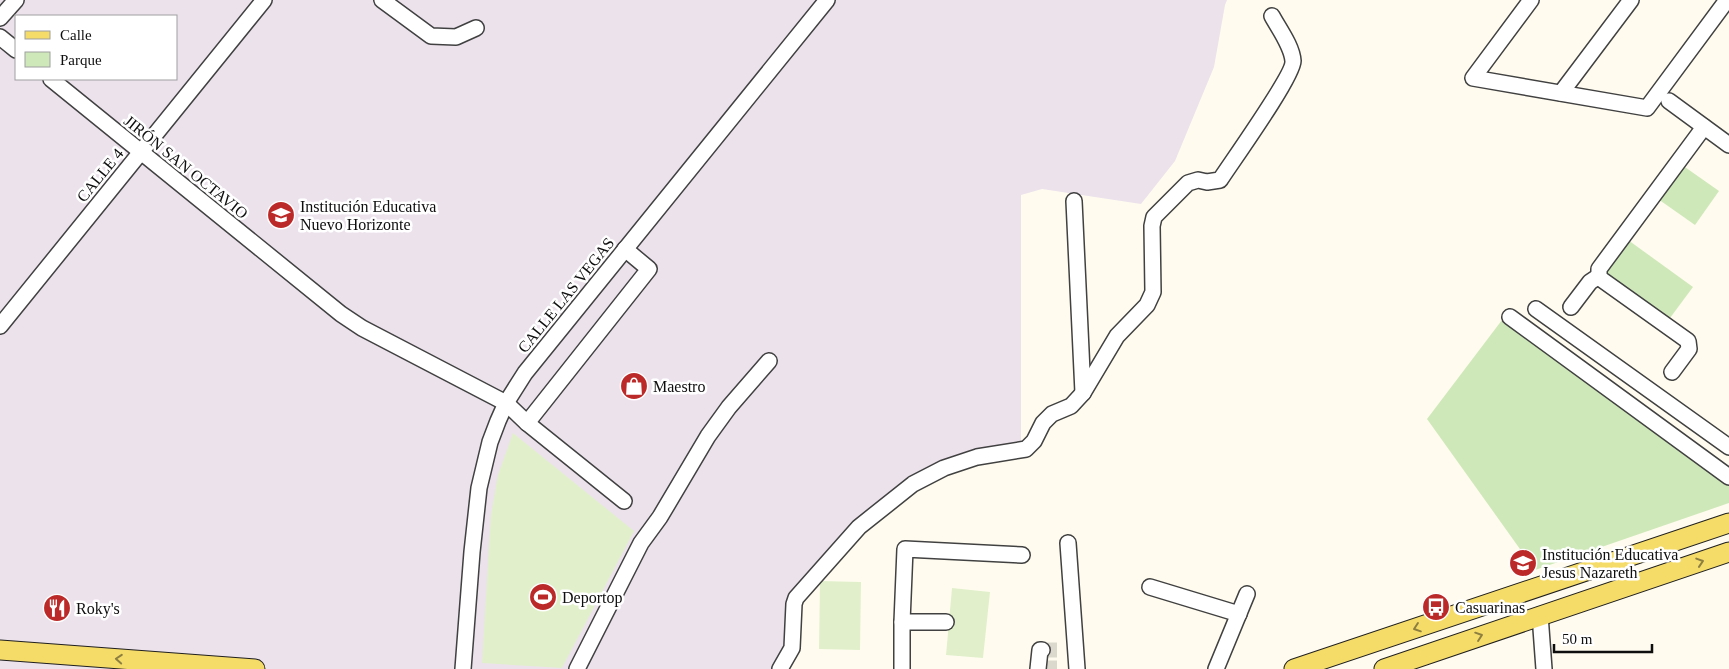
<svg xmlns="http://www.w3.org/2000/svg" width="1729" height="669" font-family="Georgia,serif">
<rect width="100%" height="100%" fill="#fffcef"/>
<path fill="#ece2ec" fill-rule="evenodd" d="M 0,0 L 1227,0 L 1225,5 L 1214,67 L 1175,161 L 1141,204 L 1042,189 L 1021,195 L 1021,457 L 958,468 L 870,514 L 791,594 L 788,646 L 776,669 L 0,669 ZM 16,16 L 176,16 L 176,79 L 16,79 Z"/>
<g fill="#cfe8b9">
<path d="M 1682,165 L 1719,191 L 1695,225 L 1658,199 Z"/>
<path d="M 1628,240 L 1693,287 L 1667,322 L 1602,275 Z"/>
<path d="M 1502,320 L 1729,484 L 1729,503 L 1535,570 L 1427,419 Z"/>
</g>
<g fill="#e1f0cb">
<path d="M 513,433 L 634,531 L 562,668 L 482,663 L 491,515 L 498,475 Z"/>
<path d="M 820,581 L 861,582 L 860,650 L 819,649 Z"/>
<path d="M 952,588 L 990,592 L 983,658 L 946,655 Z"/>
</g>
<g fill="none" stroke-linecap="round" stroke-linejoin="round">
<g stroke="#dbd8cd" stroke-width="15" stroke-dasharray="15 8" stroke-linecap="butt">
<path d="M 1042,650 L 1062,650"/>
<path d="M 1042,668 L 1062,668"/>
</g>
<g stroke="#414141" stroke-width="18">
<g id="minor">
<path d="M 382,0 L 431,36 L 456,37 L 476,28"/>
<path d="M 1531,0 L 1473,78 L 1647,108 L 1727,0"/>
<path d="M 0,18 L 16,0"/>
<path d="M 0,37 L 16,50"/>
<path d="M 51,79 L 341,314 L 362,328 L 506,403 L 527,423 L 624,501"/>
<path d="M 1561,93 L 1631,0"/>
<path d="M 1669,101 L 1729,145"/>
<path d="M 1074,201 L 1083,393"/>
<path d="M 1571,307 L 1590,282 L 1599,276"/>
<path d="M 1536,309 L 1729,447"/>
<path d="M 1510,317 L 1729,477"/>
<path d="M 0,326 L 264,0"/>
<path d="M 1672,372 L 1689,349 L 1688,341 L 1601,279 L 1599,276 L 1599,269 L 1704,127"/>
<path d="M 527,423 L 649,269 L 625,249"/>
<path d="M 1068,543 L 1077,669"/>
<path d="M 1150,587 L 1239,614"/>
<path d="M 1540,615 L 1544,669"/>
<path d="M 902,622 L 946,622"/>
<path d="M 463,669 L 472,552 L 479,488 L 490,442 L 498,421 L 506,403 L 525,373 L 827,0"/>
<path d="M 577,669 L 641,543 L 660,517 L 708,436 L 729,407 L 769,361"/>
<path d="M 780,669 L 792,648 L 794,604 L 796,598 L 859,527 L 913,484 L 944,468 L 977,457 L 1026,449 L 1034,441 L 1043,423 L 1052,414 L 1071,406 L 1083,393 L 1117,336 L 1147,305 L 1153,292 L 1152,226 L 1154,217 L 1188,183 L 1198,180 L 1207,182 L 1220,180 C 1231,163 1294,75 1293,61 C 1292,46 1279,29 1272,16"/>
<path d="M 902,669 L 902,622 L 905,549 L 1022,555"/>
<path d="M 1038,669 L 1040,650 L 1042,650"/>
<path d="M 1216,669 L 1247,594"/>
</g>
</g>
<g stroke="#1f1f1f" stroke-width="21">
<g id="major">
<path d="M 0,650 L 255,669"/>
<path d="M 1294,669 L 1729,523"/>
<path d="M 1384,669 L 1729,552"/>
</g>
</g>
<use href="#minor" stroke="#fff" stroke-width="15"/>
<use href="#major" stroke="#f5db68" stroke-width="19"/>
</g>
<defs><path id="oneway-chevron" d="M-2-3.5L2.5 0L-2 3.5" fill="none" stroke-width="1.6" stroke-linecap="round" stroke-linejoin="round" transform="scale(1.25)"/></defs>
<g stroke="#8d7f40">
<use href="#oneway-chevron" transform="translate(1700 562) rotate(-18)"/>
<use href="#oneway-chevron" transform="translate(1417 628) rotate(161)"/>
<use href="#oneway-chevron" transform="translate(1479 636) rotate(-19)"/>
<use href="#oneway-chevron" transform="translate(119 659) rotate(-176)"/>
</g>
<defs>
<g id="school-disc" transform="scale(1.4375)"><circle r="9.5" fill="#bb2a29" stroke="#fff"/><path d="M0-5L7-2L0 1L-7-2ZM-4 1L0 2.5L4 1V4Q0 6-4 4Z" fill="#fff"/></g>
<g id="shop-disc" transform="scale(1.4375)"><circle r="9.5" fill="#bb2a29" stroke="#fff"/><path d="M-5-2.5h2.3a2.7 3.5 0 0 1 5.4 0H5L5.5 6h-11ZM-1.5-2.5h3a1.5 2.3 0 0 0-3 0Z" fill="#fff"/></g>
<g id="stadium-disc" transform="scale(1.4375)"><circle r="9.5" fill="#bb2a29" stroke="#fff"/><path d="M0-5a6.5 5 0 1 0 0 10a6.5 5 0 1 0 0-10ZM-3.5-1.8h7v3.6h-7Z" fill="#fff"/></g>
<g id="bus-disc" transform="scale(1.4375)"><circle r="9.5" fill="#bb2a29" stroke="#fff"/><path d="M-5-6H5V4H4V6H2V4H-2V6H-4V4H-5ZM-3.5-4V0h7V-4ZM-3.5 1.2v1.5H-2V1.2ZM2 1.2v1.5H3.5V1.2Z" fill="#fff"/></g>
<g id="restaurant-disc" transform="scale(1.4375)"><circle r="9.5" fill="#bb2a29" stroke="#fff"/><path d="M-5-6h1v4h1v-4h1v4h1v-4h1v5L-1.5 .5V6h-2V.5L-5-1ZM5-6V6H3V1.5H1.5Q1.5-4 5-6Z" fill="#fff"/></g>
</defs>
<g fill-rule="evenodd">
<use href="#school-disc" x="281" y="215"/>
<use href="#shop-disc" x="634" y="386"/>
<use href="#school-disc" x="1523" y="563"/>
<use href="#stadium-disc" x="543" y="597"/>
<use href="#bus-disc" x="1436" y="607"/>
<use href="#restaurant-disc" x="57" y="608"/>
</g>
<g text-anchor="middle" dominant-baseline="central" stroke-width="5" stroke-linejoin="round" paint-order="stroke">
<g font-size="16" fill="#0e0e0e" stroke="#fff">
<text transform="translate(186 167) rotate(39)">JIRÓN SAN OCTAVIO</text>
<text transform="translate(100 175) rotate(-51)">CALLE 4</text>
<text transform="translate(566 295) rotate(-51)">CALLE LAS VEGAS</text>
</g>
<g font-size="16" fill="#0e0e0e" stroke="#fff" text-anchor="start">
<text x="300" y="206">Institución Educativa<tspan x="300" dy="18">Nuevo Horizonte</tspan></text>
<text x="653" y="386">Maestro</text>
<text x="1542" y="554">Institución Educativa<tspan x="1542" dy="18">Jesus Nazareth</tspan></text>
<text x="562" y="597">Deportop</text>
<text x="1455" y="607">Casuarinas</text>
<text x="76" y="608">Roky's</text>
</g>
</g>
<rect x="15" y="15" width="162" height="65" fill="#ffffff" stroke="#9f9f9f"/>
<rect x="25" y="31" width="25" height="8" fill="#f5db68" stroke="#9f9f9f"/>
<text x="60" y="40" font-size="15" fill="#0e0e0e">Calle</text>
<rect x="25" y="52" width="25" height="15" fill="#cfe8b9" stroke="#9f9f9f"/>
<text x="60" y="65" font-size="15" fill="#0e0e0e">Parque</text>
<path d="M1554 644v8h98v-8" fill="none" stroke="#0e0e0e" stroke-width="2.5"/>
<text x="1562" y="644" font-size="15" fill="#0e0e0e" stroke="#ffffff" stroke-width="4" paint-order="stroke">50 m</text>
</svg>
